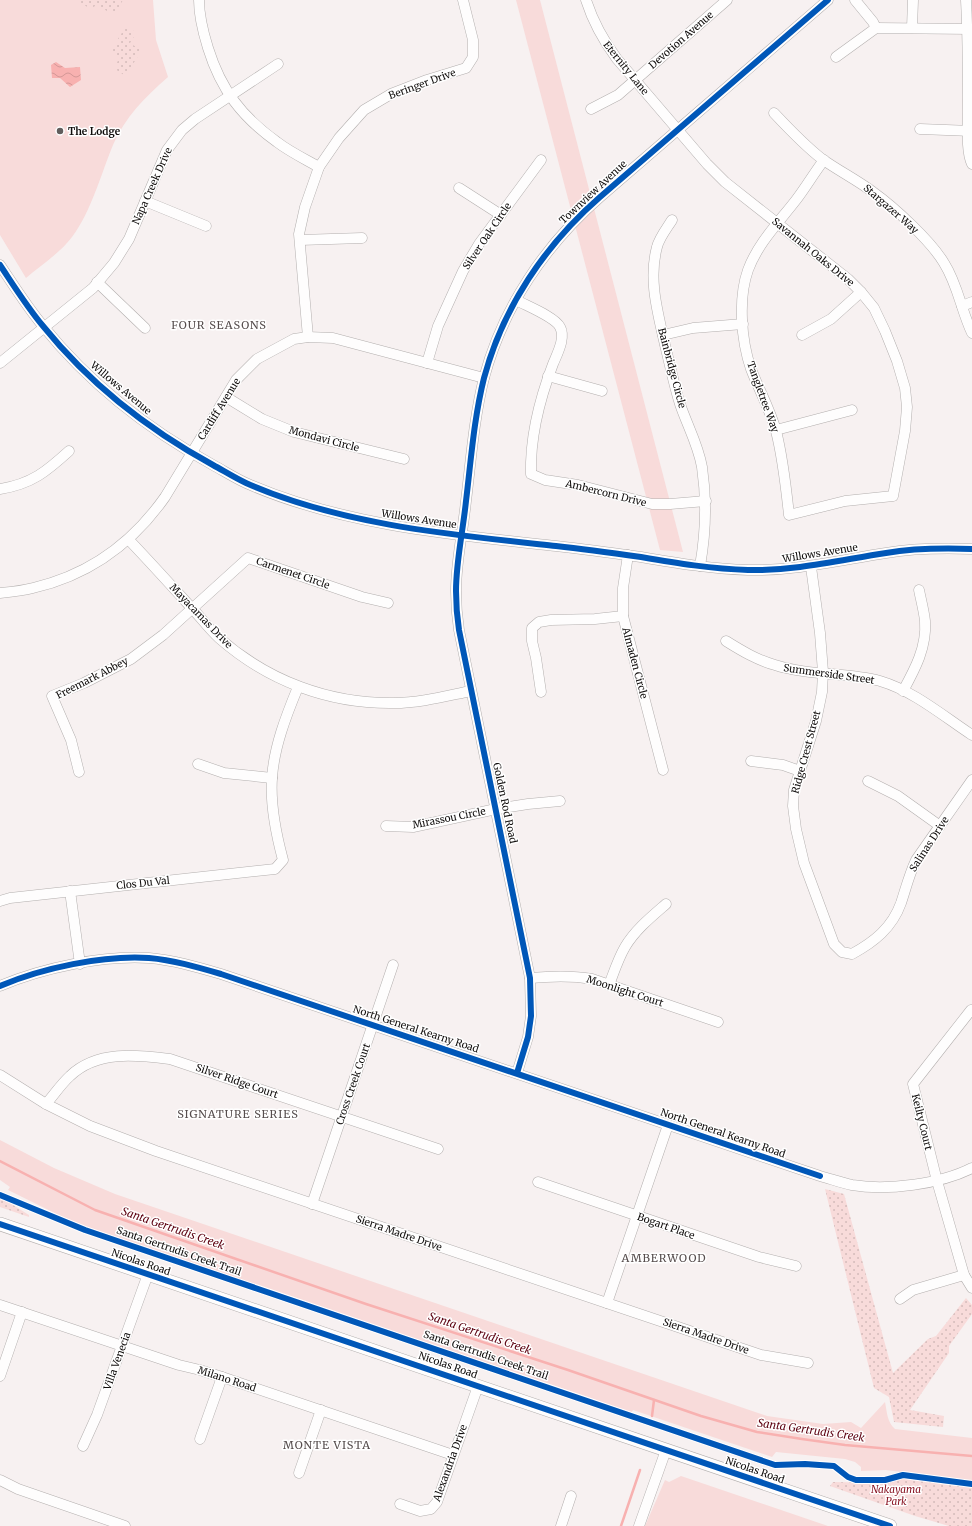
<svg xmlns="http://www.w3.org/2000/svg" width="972" height="1526" font-family="Merriweather,serif">
<defs>
<pattern id="park-dots" width="8" height="8" patternUnits="userSpaceOnUse"><rect width="8" height="8" fill="#f8dbda"/><path d="M2 2h.1M6 6h.1" fill="none" stroke="#d4bbba" stroke-width="1.8" stroke-linecap="round"/></pattern>
<pattern id="water-waves" width="16" height="10" patternUnits="userSpaceOnUse"><rect width="16" height="10" fill="#f8b1b0"/><path d="M0 5q4-4 8 0t8 0" fill="none" stroke="#d49796"/></pattern>
</defs>
<rect width="100%" height="100%" fill="#f7f1f1"/>
<g fill="#f8dbda">
<path d="M 0,0 L 153,0 L 156,40 L 168,77 C 145,97 125,117 113,145 C 101,174 91,212 72,237 C 60,253 41,265 26,278 L 0,235 Z"/>
<path d="M 516,0 L 540,0 L 683,552 L 660,550 Z"/>
<path d="M 0,1140 L 54,1168 L 115,1194 L 767,1416 L 823,1424 L 851,1422 L 861,1428 L 885,1402 C 887,1412 887,1422 895,1429 L 972,1438 L 972,1481 L 886,1470 L 861,1471 L 861,1467 L 855,1462 L 845,1459 L 776,1452 L 772,1457 L 633,1410 L 631,1413 L 588,1397 L 81,1226 L 8,1190 L 10,1187 L 0,1180 Z"/>
<path d="M 681,1476 L 828,1526 L 645,1526 L 665,1480 L 669,1482 Z"/>
</g>
<g fill="url(#park-dots)">
<path d="M 76,0 L 123,0 L 116,12 L 110,13 L 96,4 L 94,7 L 89,8 Z"/>
<path d="M 128,27 L 135,32 L 135,35 L 130,43 L 139,49 L 140,53 L 126,75 L 124,75 L 115,69 L 115,66 L 120,57 L 112,52 L 112,48 L 125,28 Z"/>
<path d="M 825,1189 L 844,1194 L 893,1373 L 928,1339 L 936,1336 L 966,1298 L 972,1305 L 972,1314 L 949,1346 L 949,1353 L 910,1410 L 944,1416 L 943,1427 L 894,1422 L 889,1397 L 874,1388 Z"/>
<path d="M 0,1197 L 29,1215 L 29,1217 L 0,1207 Z"/>
<path d="M 899,1478 L 972,1486 L 972,1526 L 949,1526 L 915,1516 L 830,1486 L 833,1482 L 887,1483 Z"/>
</g>
<path fill="url(#water-waves)" d="M 56,62 L 65,68 L 80,67 L 81,80 L 70,87 L 60,78 L 52,78 L 51,65 Z"/>
<g fill="none" stroke-linecap="round" stroke-linejoin="round">
<g stroke="#f8b1b0" stroke-width="2.5">
<path d="M 0,1161 L 95,1210 L 366,1304 L 568,1370 L 701,1416 L 757,1432 L 802,1439 L 845,1445 L 972,1456"/>
<path d="M 652,1416 L 654,1400"/>
<path d="M 621,1526 L 640,1470"/>
</g>
<g stroke="#b3afae" stroke-width="11">
<g id="minor">
<path d="M 199,0 C 199,16 203,32 208,48 C 221,90 242,117 277,142 C 290,152 305,159 319,167"/>
<path d="M 586,0 C 593,22 603,40 617,59 L 707,164 L 725,182 L 848,279 L 861,292 L 874,308 L 885,331 L 897,361 L 905,388 L 907,407 L 905,431 L 893,496 L 845,501 L 789,515 C 786,487 783,458 776,431 C 770,409 759,390 751,369 C 741,340 738,298 748,270 C 758,243 779,222 796,200 C 806,187 814,173 824,160"/>
<path d="M 855,0 L 873,22 L 876,28"/>
<path d="M 966,0 C 968,37 968,75 968,112 C 968,126 966,152 972,164"/>
<path d="M 912,28 L 913,0"/>
<path d="M 836,57 L 876,28 L 972,29"/>
<path d="M 591,109 L 618,95 L 727,0"/>
<path d="M 774,113 C 789,129 804,145 822,159 C 839,171 857,180 873,192 C 894,207 931,241 944,263 C 958,285 961,310 972,333"/>
<path d="M 920,129 L 972,131"/>
<path d="M 459,188 L 501,215"/>
<path d="M 145,201 L 206,226"/>
<path d="M 672,220 C 667,228 659,238 657,247 C 648,280 658,313 665,345 C 670,365 674,385 680,404 C 687,425 698,444 702,467 C 707,501 706,532 700,566"/>
<path d="M 300,240 L 362,238"/>
<path d="M 0,265 C 14,286 27,307 43,326 C 89,383 149,430 213,465 C 224,471 235,478 246,483 C 341,525 453,535 556,546 C 584,549 613,553 641,557 C 676,563 712,569 748,570 C 795,571 840,560 886,553 C 915,548 943,548 972,549"/>
<path d="M 97,282 L 145,328"/>
<path d="M 516,300 C 527,306 555,317 560,327 C 566,338 557,354 553,364 C 540,398 530,438 531,474 L 545,480 L 578,485 L 652,504 L 670,504 L 706,501"/>
<path d="M 962,306 L 972,302"/>
<path d="M 663,335 L 693,328 L 743,324"/>
<path d="M 802,335 L 831,319 L 861,292"/>
<path d="M 308,337 L 299,234 L 305,207 L 319,167 L 339,138 L 364,110 L 391,94 L 427,80 L 466,68 L 473,57 L 473,40 L 463,0"/>
<path d="M 0,363 L 93,288 L 114,263 L 129,239 L 167,150 L 182,130 L 195,119 L 278,64"/>
<path d="M 427,363 L 438,326 L 463,271 L 479,244 L 541,160"/>
<path d="M 548,376 L 602,391"/>
<path d="M 226,397 L 262,419 L 294,432 L 404,459"/>
<path d="M 776,430 L 852,410"/>
<path d="M 0,489 C 32,484 47,471 69,451"/>
<path d="M 129,540 C 149,561 169,583 188,604 C 199,615 208,628 219,638 C 268,681 329,704 394,703 C 420,703 446,696 471,691"/>
<path d="M 628,555 L 623,588 L 623,616 L 663,770"/>
<path d="M 811,567 L 820,633 L 823,672 L 822,692 L 816,721 L 794,790 L 793,806 L 796,829 L 804,863 L 834,944 L 842,952 L 852,954 C 874,942 892,928 901,903 C 906,888 909,875 916,860 L 972,780"/>
<path d="M 0,593 C 11,592 22,591 33,588 C 89,575 132,544 165,497 L 236,380 L 257,359 L 294,339 L 308,337 L 333,338 L 484,378"/>
<path d="M 726,641 C 742,651 757,660 775,665 C 809,676 846,672 880,681 C 914,691 943,716 972,735"/>
<path d="M 903,691 C 915,669 927,647 925,621 C 924,611 921,600 919,590"/>
<path d="M 541,692 L 536,658 L 532,641 L 532,628 L 539,622 L 551,620 L 595,619 L 623,616"/>
<path d="M 751,761 L 783,765 L 800,771"/>
<path d="M 198,764 L 224,773 L 272,778"/>
<path d="M 79,772 L 71,740 L 52,696 L 84,683 L 131,659 L 163,635 L 248,558 L 362,597 L 388,603"/>
<path d="M 868,781 L 898,796 L 940,826"/>
<path d="M 386,826 L 413,827 L 496,809 L 528,804 L 560,801"/>
<path d="M 70,891 L 80,964"/>
<path d="M 0,901 L 10,898 L 275,869 L 283,860 C 276,834 270,806 272,778 C 274,747 286,716 298,687"/>
<path d="M 530,978 C 551,976 571,975 592,979 L 718,1022"/>
<path d="M 609,985 C 614,972 618,959 625,947 C 635,930 651,917 666,904"/>
<path d="M 0,986 C 42,968 103,955 149,958 C 173,960 197,967 221,974 L 820,1176 C 831,1179 842,1183 852,1185 C 887,1191 941,1184 972,1168"/>
<path d="M 971,1010 L 913,1084 L 937,1181 L 964,1275 L 972,1288"/>
<path d="M 517,1073 L 528,1037 L 531,1016 L 530,978 L 459,630 C 457,617 456,604 456,591 C 456,561 463,531 466,501 C 471,460 474,418 484,378 C 503,307 545,245 600,197 L 828,0"/>
<path d="M 0,1075 L 46,1104 L 90,1126 L 156,1151 L 761,1355 L 808,1363"/>
<path d="M 46,1104 C 54,1095 61,1084 70,1076 C 97,1050 137,1055 170,1059 L 438,1149"/>
<path d="M 538,1182 L 759,1257 L 796,1266"/>
<path d="M 312,1204 L 393,965"/>
<path d="M 900,1299 L 913,1290 L 964,1275"/>
<path d="M 607,1303 L 668,1125"/>
<path d="M 0,1305 L 179,1365 L 200,1370 L 222,1377 L 453,1455"/>
<path d="M 0,1376 L 22,1312"/>
<path d="M 200,1439 L 222,1377"/>
<path d="M 83,1446 L 97,1415 L 148,1274"/>
<path d="M 299,1473 L 321,1410"/>
<path d="M 0,1480 L 18,1489 L 125,1526"/>
<path d="M 400,1504 L 420,1511 L 431,1509 L 437,1502 L 478,1386"/>
<path d="M 561,1526 L 571,1496"/>
<path d="M 639,1526 L 666,1450"/>
</g>
</g>
<g stroke="#b3afae" stroke-width="14">
<path id="major" d="M 0,1224 L 890,1526"/>
</g>
<use href="#minor" stroke="#fefdfd" stroke-width="10"/>
<use href="#major" stroke="#fefdfd" stroke-width="13"/>
<g stroke="#fff" stroke-width="8">
<g id="cycleway">
<path d="M 0,265 C 14,286 27,307 43,326 C 89,383 149,430 213,465 C 224,471 235,478 246,483 C 341,525 453,535 556,546 C 584,549 613,553 641,557 C 676,563 712,569 748,570 C 795,571 840,560 886,553 C 915,548 943,548 972,549"/>
<path d="M 0,986 C 42,968 103,955 149,958 C 173,960 197,967 221,974 L 820,1176"/>
<path d="M 517,1073 L 528,1037 L 531,1016 L 530,978 L 459,630 C 457,617 456,604 456,591 C 456,561 463,531 466,501 C 471,460 474,418 484,378 C 503,307 545,245 600,197 L 828,0"/>
<path d="M 0,1195 L 85,1230 L 775,1465 L 805,1464 L 834,1466 L 848,1477 L 856,1480 L 885,1480 L 903,1475 L 972,1484"/>
<path d="M 0,1224 L 890,1526"/>
</g>
</g>
<use href="#cycleway" stroke="#0057b8" stroke-width="6"/>
</g>
<circle fill="#615d5c" stroke="#fff" stroke-width="1.5" cx="60" cy="131" r="4"/>
<g text-anchor="middle" dominant-baseline="central" stroke-width="3" stroke-linejoin="round" paint-order="stroke">
<g font-size="10" fill="#100d0c" stroke="#fff">
<text transform="translate(681 40) rotate(-41)">Devotion Avenue</text>
<text transform="translate(626 68) rotate(51)">Eternity Lane</text>
<text transform="translate(422 84) rotate(-20)">Beringer Drive</text>
<text transform="translate(152 186) rotate(-66)">Napa Creek Drive</text>
<text transform="translate(593 192) rotate(-43)">Townview Avenue</text>
<text transform="translate(891 209) rotate(41)">Stargazer Way</text>
<text transform="translate(487 236) rotate(-56)">Silver Oak Circle</text>
<text transform="translate(813 252) rotate(39)">Savannah Oaks Drive</text>
<text transform="translate(672 368) rotate(75)">Bainbridge Circle</text>
<text transform="translate(121 388) rotate(40)">Willows Avenue</text>
<text transform="translate(763 397) rotate(70)">Tangletree Way</text>
<text transform="translate(219 409) rotate(-58)">Cardiff Avenue</text>
<text transform="translate(324 439) rotate(15)">Mondavi Circle</text>
<text transform="translate(606 493) rotate(14)">Ambercorn Drive</text>
<text transform="translate(419 519) rotate(9)">Willows Avenue</text>
<text transform="translate(820 553) rotate(-9)">Willows Avenue</text>
<text transform="translate(293 573) rotate(19)">Carmenet Circle</text>
<text transform="translate(201 616) rotate(46)">Mayacamas Drive</text>
<text transform="translate(635 663) rotate(75)">Almaden Circle</text>
<text transform="translate(829 674) rotate(8)">Summerside Street</text>
<text transform="translate(92 678) rotate(-27)">Freemark Abbey</text>
<text transform="translate(806 752) rotate(-75)">Ridge Crest Street</text>
<text transform="translate(505 803) rotate(78)">Golden Rod Road</text>
<text transform="translate(449 818) rotate(-11)">Mirassou Circle</text>
<text transform="translate(929 844) rotate(-57)">Salinas Drive</text>
<text transform="translate(143 883) rotate(-6)">Clos Du Val</text>
<text transform="translate(625 991) rotate(18)">Moonlight Court</text>
<text transform="translate(416 1029) rotate(18)">North General Kearny Road</text>
<text transform="translate(237 1081) rotate(19)">Silver Ridge Court</text>
<text transform="translate(353 1084) rotate(-71)">Cross Creek Court</text>
<text transform="translate(922 1122) rotate(76)">Keilty Court</text>
<text transform="translate(723 1133) rotate(19)">North General Kearny Road</text>
<text transform="translate(666 1226) rotate(19)">Bogart Place</text>
<text transform="translate(399 1233) rotate(19)">Sierra Madre Drive</text>
<text transform="translate(179 1251) rotate(19)">Santa Gertrudis Creek Trail</text>
<text transform="translate(141 1262) rotate(19)">Nicolas Road</text>
<text transform="translate(706 1336) rotate(19)">Sierra Madre Drive</text>
<text transform="translate(486 1355) rotate(19)">Santa Gertrudis Creek Trail</text>
<text transform="translate(117 1361) rotate(-70)">Villa Venecia</text>
<text transform="translate(448 1365) rotate(19)">Nicolas Road</text>
<text transform="translate(227 1379) rotate(18)">Milano Road</text>
<text transform="translate(450 1463) rotate(-70)">Alexandria Drive</text>
<text transform="translate(755 1470) rotate(19)">Nicolas Road</text>
</g>
<g font-size="10" font-weight="bold" fill="#100d0c" stroke="#fff" text-anchor="start">
<text x="68" y="131">The Lodge</text>
</g>
<g font-size="10" font-style="italic" fill="#881322" stroke="#fff">
<text x="896" y="1489">Nakayama<tspan x="896" dy="12">Park</tspan></text>
</g>
<g font-size="11" letter-spacing="1" fill="#564d4d" stroke="#fff">
<text x="219" y="325">FOUR SEASONS</text>
<text x="238" y="1114">SIGNATURE SERIES</text>
<text x="664" y="1258">AMBERWOOD</text>
<text x="327" y="1445">MONTE VISTA</text>
</g>
<g font-size="11" font-style="italic" fill="#5d0211" stroke="#fff">
<text transform="translate(173 1228) rotate(19)">Santa Gertrudis Creek</text>
<text transform="translate(480 1333) rotate(19)">Santa Gertrudis Creek</text>
<text transform="translate(811 1430) rotate(8)">Santa Gertrudis Creek</text>
</g>
</g>
</svg>
